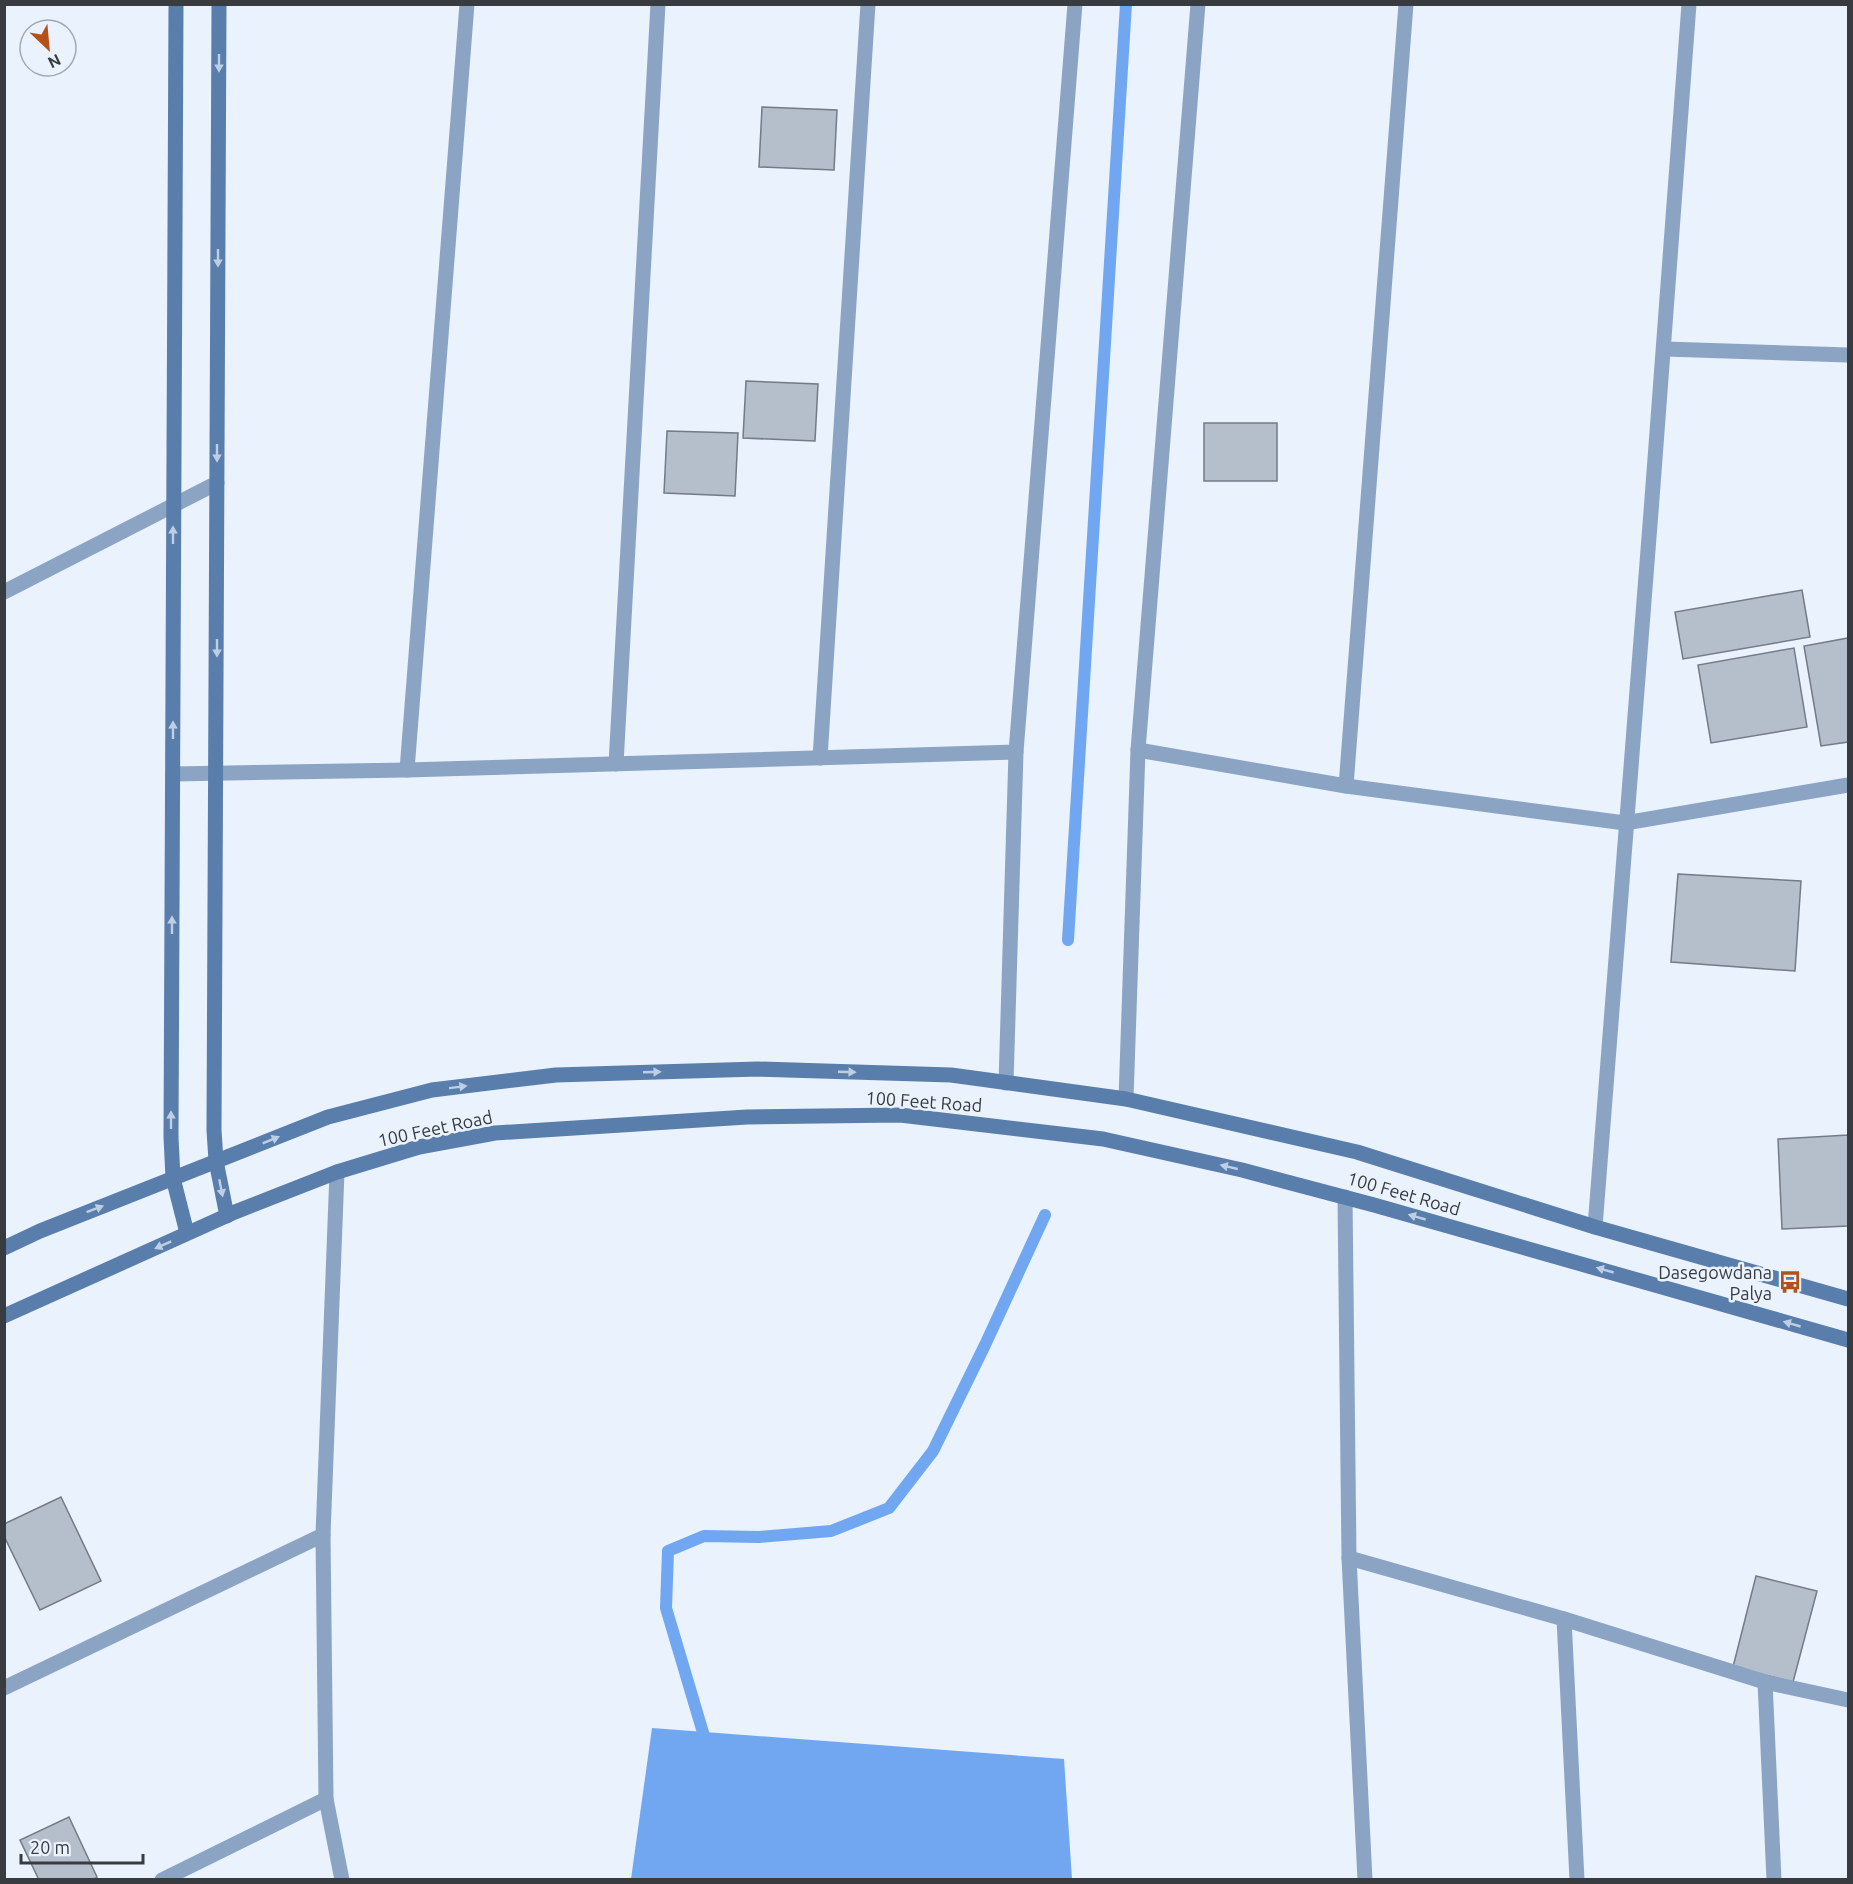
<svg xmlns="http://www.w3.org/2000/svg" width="1853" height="1884" font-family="Ubuntu,sans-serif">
<rect width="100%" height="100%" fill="#e9f2fd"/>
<path fill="#70a7f0" d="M 652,1728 L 1064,1759 L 1072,1879 L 631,1879 Z"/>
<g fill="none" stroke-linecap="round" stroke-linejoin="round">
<g stroke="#70a7f0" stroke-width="12">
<path d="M 1068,940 L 1126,4"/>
<path d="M 707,1746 L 666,1608 L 668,1551 L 704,1536 L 759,1537 L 831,1531 L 889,1508 L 933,1451 L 985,1345 L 1045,1215"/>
</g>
</g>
<g fill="#b5bfcc" stroke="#727b87" stroke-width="1.5">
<path d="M 762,107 L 837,110 L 834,170 L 759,167 Z"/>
<path d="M 746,381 L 818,384 L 815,441 L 743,438 Z"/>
<rect x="1204" y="423" width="73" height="58"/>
<path d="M 667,431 L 738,433 L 735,496 L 664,493 Z"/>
<path d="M 1802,590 L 1810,637 L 1683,659 L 1675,612 Z"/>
<path d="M 1848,638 L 1848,742 L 1821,746 L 1804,646 Z"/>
<path d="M 1794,648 L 1807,727 L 1711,743 L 1698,665 Z"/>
<path d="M 1678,874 L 1801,881 L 1795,971 L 1671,962 Z"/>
<path d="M 1848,1135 L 1848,1226 L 1782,1229 L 1778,1139 Z"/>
<path d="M 61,1497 L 101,1581 L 40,1610 L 4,1536 L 4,1524 Z"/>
<path d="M 1756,1576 L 1817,1591 L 1793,1682 L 1733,1667 Z"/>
<path d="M 69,1817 L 97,1877 L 93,1880 L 39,1880 L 20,1840 Z"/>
</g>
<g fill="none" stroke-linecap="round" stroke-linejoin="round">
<g stroke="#8ba4c4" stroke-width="15">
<path d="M 1665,349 L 1848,355"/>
<path d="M 4,592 L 217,483"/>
<path d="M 1138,750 L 1346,786 L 1625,823 L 1848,785"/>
<path d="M 820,758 L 868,4"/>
<path d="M 616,764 L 658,4"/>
<path d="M 407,770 L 467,4"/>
<path d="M 173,774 L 407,770 L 1016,752"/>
<path d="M 1346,786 L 1406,4"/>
<path d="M 1006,1083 L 1016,752 L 1075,4"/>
<path d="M 1126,1099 L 1138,750 L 1198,4"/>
<path d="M 337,1172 L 323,1535 L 326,1799 L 342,1880"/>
<path d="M 1345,1197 L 1349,1558 L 1365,1880"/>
<path d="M 1595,1227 C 1625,819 1661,412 1689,4"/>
<path d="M 1349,1558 L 1564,1619 L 1765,1682 L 1848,1700"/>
<path d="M 1564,1619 L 1577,1880"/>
<path d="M 1765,1682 L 1774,1880"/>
<path d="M 4,1688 L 323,1535"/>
<path d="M 162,1880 L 326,1799"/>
</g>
<g stroke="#5a7eac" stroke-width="15">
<path d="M 176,4 L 171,1137 L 173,1178 L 187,1233"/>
<path d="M 219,4 L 214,1130 L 216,1161 L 227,1216"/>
<path d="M 4,1248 L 40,1231 L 328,1117 L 432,1090 L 556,1075 L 758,1069 L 951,1075 L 1126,1099 L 1357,1152 L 1595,1227 L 1848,1299"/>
<path d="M 4,1316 L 235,1212 L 337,1172 L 419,1147 L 495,1133 L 747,1117 L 900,1115 L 1103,1139 L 1242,1170 L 1374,1205 L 1848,1340"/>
</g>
</g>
<defs><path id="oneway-solid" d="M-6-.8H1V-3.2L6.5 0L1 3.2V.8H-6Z" transform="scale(1.5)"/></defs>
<g fill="#becfe5">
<use href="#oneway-solid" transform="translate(219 63) rotate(90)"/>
<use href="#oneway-solid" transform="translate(218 258) rotate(90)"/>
<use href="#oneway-solid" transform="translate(217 453) rotate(90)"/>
<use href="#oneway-solid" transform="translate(173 535) rotate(-90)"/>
<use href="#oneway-solid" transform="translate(217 648) rotate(90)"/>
<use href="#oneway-solid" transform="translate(173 730) rotate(-90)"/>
<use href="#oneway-solid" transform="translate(172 925) rotate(-90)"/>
<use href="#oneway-solid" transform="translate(652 1072) rotate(-2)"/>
<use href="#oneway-solid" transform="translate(847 1072) rotate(2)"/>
<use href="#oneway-solid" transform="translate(458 1087) rotate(-7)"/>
<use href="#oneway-solid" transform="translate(171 1120) rotate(-90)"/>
<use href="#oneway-solid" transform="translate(271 1140) rotate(-22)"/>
<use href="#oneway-solid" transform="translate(1229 1167) rotate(-167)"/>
<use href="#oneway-solid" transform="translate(221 1188) rotate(79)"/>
<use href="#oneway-solid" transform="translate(95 1209) rotate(-21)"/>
<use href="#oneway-solid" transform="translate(1417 1217) rotate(-164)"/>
<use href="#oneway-solid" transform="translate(163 1245) rotate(156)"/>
<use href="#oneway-solid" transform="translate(1605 1270) rotate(-164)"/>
<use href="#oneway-solid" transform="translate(1792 1324) rotate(-164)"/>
</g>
<defs>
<g id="bus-bare" transform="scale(1.8)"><path d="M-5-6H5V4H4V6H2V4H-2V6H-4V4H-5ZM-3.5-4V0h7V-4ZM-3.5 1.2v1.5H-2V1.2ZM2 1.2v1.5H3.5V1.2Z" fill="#b45119" stroke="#e9f2fd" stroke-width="2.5" paint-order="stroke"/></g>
</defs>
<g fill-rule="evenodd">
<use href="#bus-bare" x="1790" y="1282"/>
</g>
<g text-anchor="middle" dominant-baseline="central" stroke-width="5" stroke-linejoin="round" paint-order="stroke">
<g font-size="18" fill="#383c41" stroke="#e9f2fd">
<text transform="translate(924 1101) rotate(4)">100 Feet Road</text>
<text transform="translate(435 1128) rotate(-12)">100 Feet Road</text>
<text transform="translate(1404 1193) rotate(16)">100 Feet Road</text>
</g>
<g font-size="18" fill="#383c41" stroke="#e9f2fd" text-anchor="end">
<text x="1772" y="1272">Dasegowdana<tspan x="1772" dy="21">Palya</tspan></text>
</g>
</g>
<rect width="1853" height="1884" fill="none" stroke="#383c41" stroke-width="12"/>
<g transform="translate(48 48) rotate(154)"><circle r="28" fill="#e9f2fd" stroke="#a2a9b2" stroke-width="1.5"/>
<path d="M0-4.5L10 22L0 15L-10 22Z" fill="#b45119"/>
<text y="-9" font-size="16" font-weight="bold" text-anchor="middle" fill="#383c41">N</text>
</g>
<path d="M21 1854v9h122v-9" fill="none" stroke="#383c41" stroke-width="3"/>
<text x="30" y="1854" font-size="18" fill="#383c41" stroke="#e9f2fd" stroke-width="4.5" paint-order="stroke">20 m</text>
</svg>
